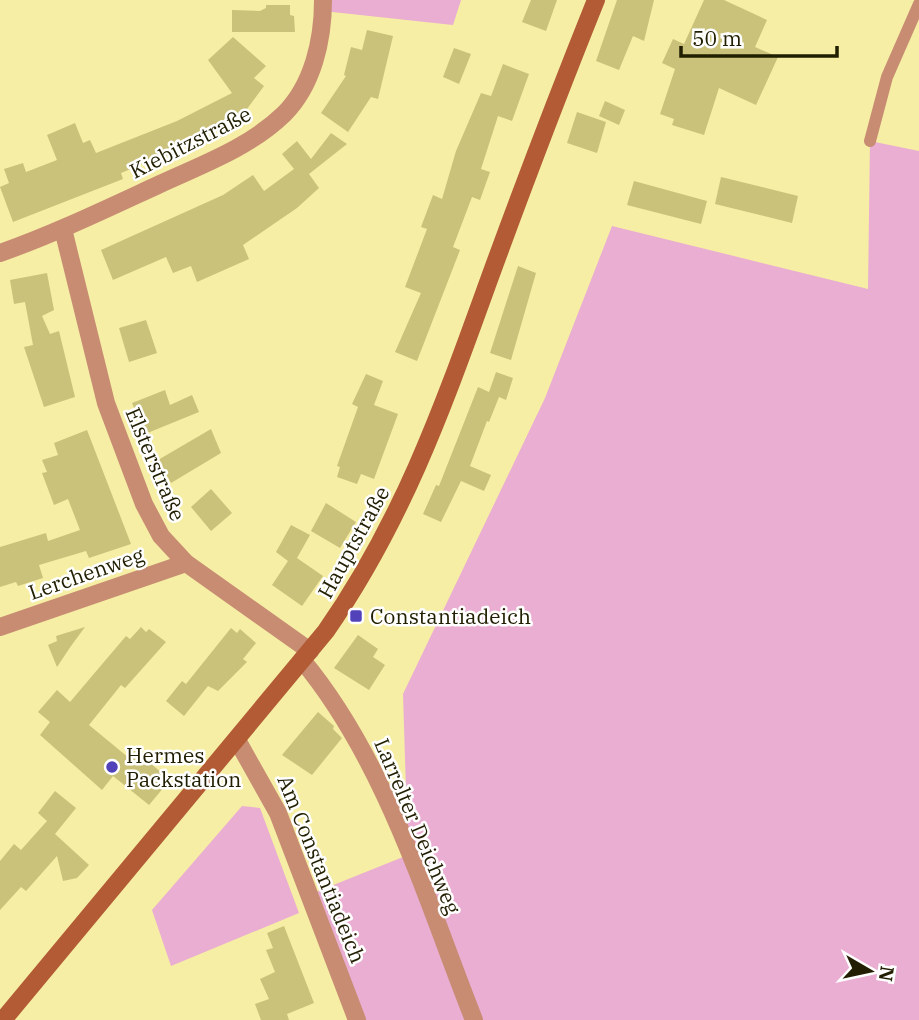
<svg xmlns="http://www.w3.org/2000/svg" width="919" height="1020" font-family="'IBM Plex Serif',serif">
<rect width="100%" height="100%" fill="#f6eea4"/>
<g fill="#e9aed1">
<path d="M 323,0 L 461,0 L 453,25 L 323,11 Z"/>
<path d="M 870,141 L 919,151 L 919,1020 L 357,1020 L 311,894 L 408,855 L 403,694 L 545,398 L 612,226 L 868,289 Z"/>
<path d="M 242,806 L 260,808 L 299,913 L 171,966 L 152,910 Z"/>
</g>
<g fill="#cac27a">
<path d="M 531,0 L 557,0 L 546,31 L 522,22 Z"/>
<path d="M 617,0 L 654,0 L 644,41 L 633,36 L 619,70 L 596,61 Z"/>
<path d="M 704,0 L 724,0 L 767,20 L 755,47 L 778,57 L 756,105 L 719,88 L 704,135 L 672,125 L 674,119 L 660,114 L 675,69 L 662,63 L 673,39 L 684,44 Z"/>
<path d="M 266,5 L 290,5 L 290,15 L 294,16 L 295,32 L 232,32 L 232,10 L 260,11 L 266,8 Z"/>
<path d="M 367,30 L 393,36 L 378,99 L 371,97 L 348,132 L 321,113 L 346,76 L 344,75 L 351,47 L 362,50 Z"/>
<path d="M 233,37 L 266,66 L 254,78 L 264,86 L 244,113 L 161,160 L 160,157 L 121,173 L 123,179 L 13,222 L 0,187 L 9,183 L 4,169 L 23,163 L 26,172 L 57,160 L 47,135 L 75,123 L 83,143 L 90,140 L 96,153 L 177,121 L 232,93 L 208,60 Z"/>
<path d="M 454,48 L 471,54 L 459,84 L 443,77 Z"/>
<path d="M 503,64 L 529,74 L 512,121 L 498,116 L 481,169 L 490,172 L 480,200 L 472,197 L 453,247 L 460,250 L 417,361 L 395,352 L 421,293 L 405,287 L 427,229 L 421,227 L 433,195 L 442,199 L 456,151 L 481,93 L 491,96 Z"/>
<path d="M 605,101 L 625,110 L 619,125 L 599,116 Z"/>
<path d="M 577,112 L 606,122 L 597,153 L 567,143 Z"/>
<path d="M 331,133 L 347,144 L 309,174 L 319,188 L 297,208 L 243,245 L 249,259 L 197,282 L 191,266 L 173,273 L 166,257 L 113,280 L 101,250 L 223,195 L 253,175 L 264,191 L 294,169 L 282,154 L 297,141 L 311,159 Z"/>
<path d="M 721,177 L 798,196 L 792,223 L 715,204 Z"/>
<path d="M 634,181 L 707,201 L 701,224 L 627,205 Z"/>
<path d="M 518,266 L 536,273 L 511,360 L 490,353 Z"/>
<path d="M 47,273 L 54,310 L 42,316 L 50,334 L 59,331 L 75,397 L 44,407 L 24,347 L 33,345 L 25,302 L 14,304 L 10,280 Z"/>
<path d="M 146,320 L 157,353 L 129,362 L 119,328 Z"/>
<path d="M 496,372 L 513,378 L 506,400 L 499,397 L 489,422 L 487,421 L 470,466 L 491,475 L 484,491 L 461,481 L 441,522 L 423,514 L 436,485 L 439,486 L 478,387 L 489,392 Z"/>
<path d="M 366,374 L 383,381 L 374,405 L 398,414 L 374,479 L 361,474 L 357,484 L 337,477 L 340,467 L 337,466 L 358,407 L 352,404 Z"/>
<path d="M 165,390 L 170,405 L 192,395 L 199,412 L 145,434 L 132,403 Z"/>
<path d="M 211,429 L 221,453 L 171,483 L 158,460 Z"/>
<path d="M 87,430 L 131,544 L 89,558 L 86,551 L 39,565 L 43,578 L 18,586 L 16,582 L 0,587 L 0,547 L 46,533 L 48,541 L 80,530 L 68,499 L 54,505 L 42,473 L 47,472 L 42,460 L 58,455 L 54,443 Z"/>
<path d="M 211,489 L 232,513 L 211,531 L 191,507 Z"/>
<path d="M 326,503 L 356,522 L 340,548 L 311,531 Z"/>
<path d="M 291,525 L 310,535 L 297,558 L 323,576 L 302,606 L 272,585 L 288,561 L 276,552 Z"/>
<path d="M 85,627 L 71,646 L 57,667 L 48,645 L 57,641 L 56,636 Z"/>
<path d="M 141,627 L 146,632 L 149,629 L 166,642 L 125,688 L 121,685 L 89,725 L 129,758 L 135,750 L 170,780 L 149,805 L 113,776 L 102,790 L 40,735 L 50,722 L 38,712 L 57,690 L 70,702 L 126,636 L 130,639 Z"/>
<path d="M 231,628 L 237,633 L 240,629 L 256,643 L 243,659 L 247,662 L 218,691 L 208,686 L 184,716 L 166,701 L 182,681 L 186,684 Z"/>
<path d="M 358,635 L 378,649 L 373,657 L 385,665 L 369,690 L 334,668 Z"/>
<path d="M 318,712 L 334,726 L 333,729 L 342,738 L 312,775 L 282,755 Z"/>
<path d="M 55,791 L 76,808 L 55,834 L 89,865 L 77,878 L 63,881 L 57,856 L 26,891 L 21,887 L 0,910 L 0,861 L 14,844 L 21,850 L 47,821 L 38,813 Z"/>
<path d="M 284,926 L 314,1003 L 287,1014 L 289,1020 L 261,1020 L 255,1004 L 269,999 L 260,979 L 275,972 L 266,950 L 273,948 L 267,933 Z"/>
</g>
<g fill="none" stroke-linecap="round" stroke-linejoin="round">
<path stroke="#c88c73" stroke-width="12" d="M 870,141 L 887,77 L 919,4"/>
<g stroke="#c88c73" stroke-width="18">
<path d="M 63,229 L 106,403 L 144,504 L 161,536 L 186,563 L 310,651"/>
<path d="M 0,253 C 54,234 106,209 158,185 C 201,165 249,148 284,114 C 313,85 323,40 323,0"/>
<path d="M 0,627 L 186,563"/>
<path d="M 302,660 C 386,761 426,899 474,1020"/>
<path d="M 237,740 L 278,813 L 357,1020"/>
</g>
<path stroke="#b25b35" stroke-width="18" d="M 3,1020 L 326,631 C 404,519 444,404 490,277 C 524,184 559,92 596,0"/>
</g>
<g fill="#5142ba" stroke="#fff" stroke-width="2.5">
<rect x="349" y="609" width="14" height="14" rx="3.5"/>
<circle cx="112" cy="767" r="7"/>
</g>
<g text-anchor="middle" dominant-baseline="central" stroke-width="5" stroke-linejoin="round" paint-order="stroke">
<g font-size="21" fill="#211e01" stroke="#fff">
<text transform="translate(190 142) rotate(-27)">Kiebitzstraße</text>
<text transform="translate(156 464) rotate(67)">Elsterstraße</text>
<text transform="translate(353 542) rotate(-61)">Hauptstraße</text>
<text transform="translate(86 573) rotate(-19)">Lerchenweg</text>
<text transform="translate(418 826) rotate(67)">Larrelter Deichweg</text>
<text transform="translate(322 869) rotate(68)">Am Constantiadeich</text>
</g>
<g font-size="21" fill="#211e01" stroke="#fff" text-anchor="start">
<text x="370" y="616">Constantiadeich</text>
<text x="126" y="755">Hermes<tspan x="126" dy="24">Packstation</tspan></text>
</g>
</g>
<g transform="translate(870 971) rotate(99)" stroke="#ffffff" stroke-width="5" paint-order="stroke">
<path d="M0-5L12 26L0 18L-12 26Z" fill="#211e01"/>
<text y="-10" font-size="19" font-weight="bold" text-anchor="middle" fill="#211e01">N</text>
</g>
<path d="M681 46v10h156v-10" fill="none" stroke="#211e01" stroke-width="3.5"/>
<text x="692" y="46" font-size="21" fill="#211e01" stroke="#ffffff" stroke-width="5" paint-order="stroke">50 m</text>
</svg>
